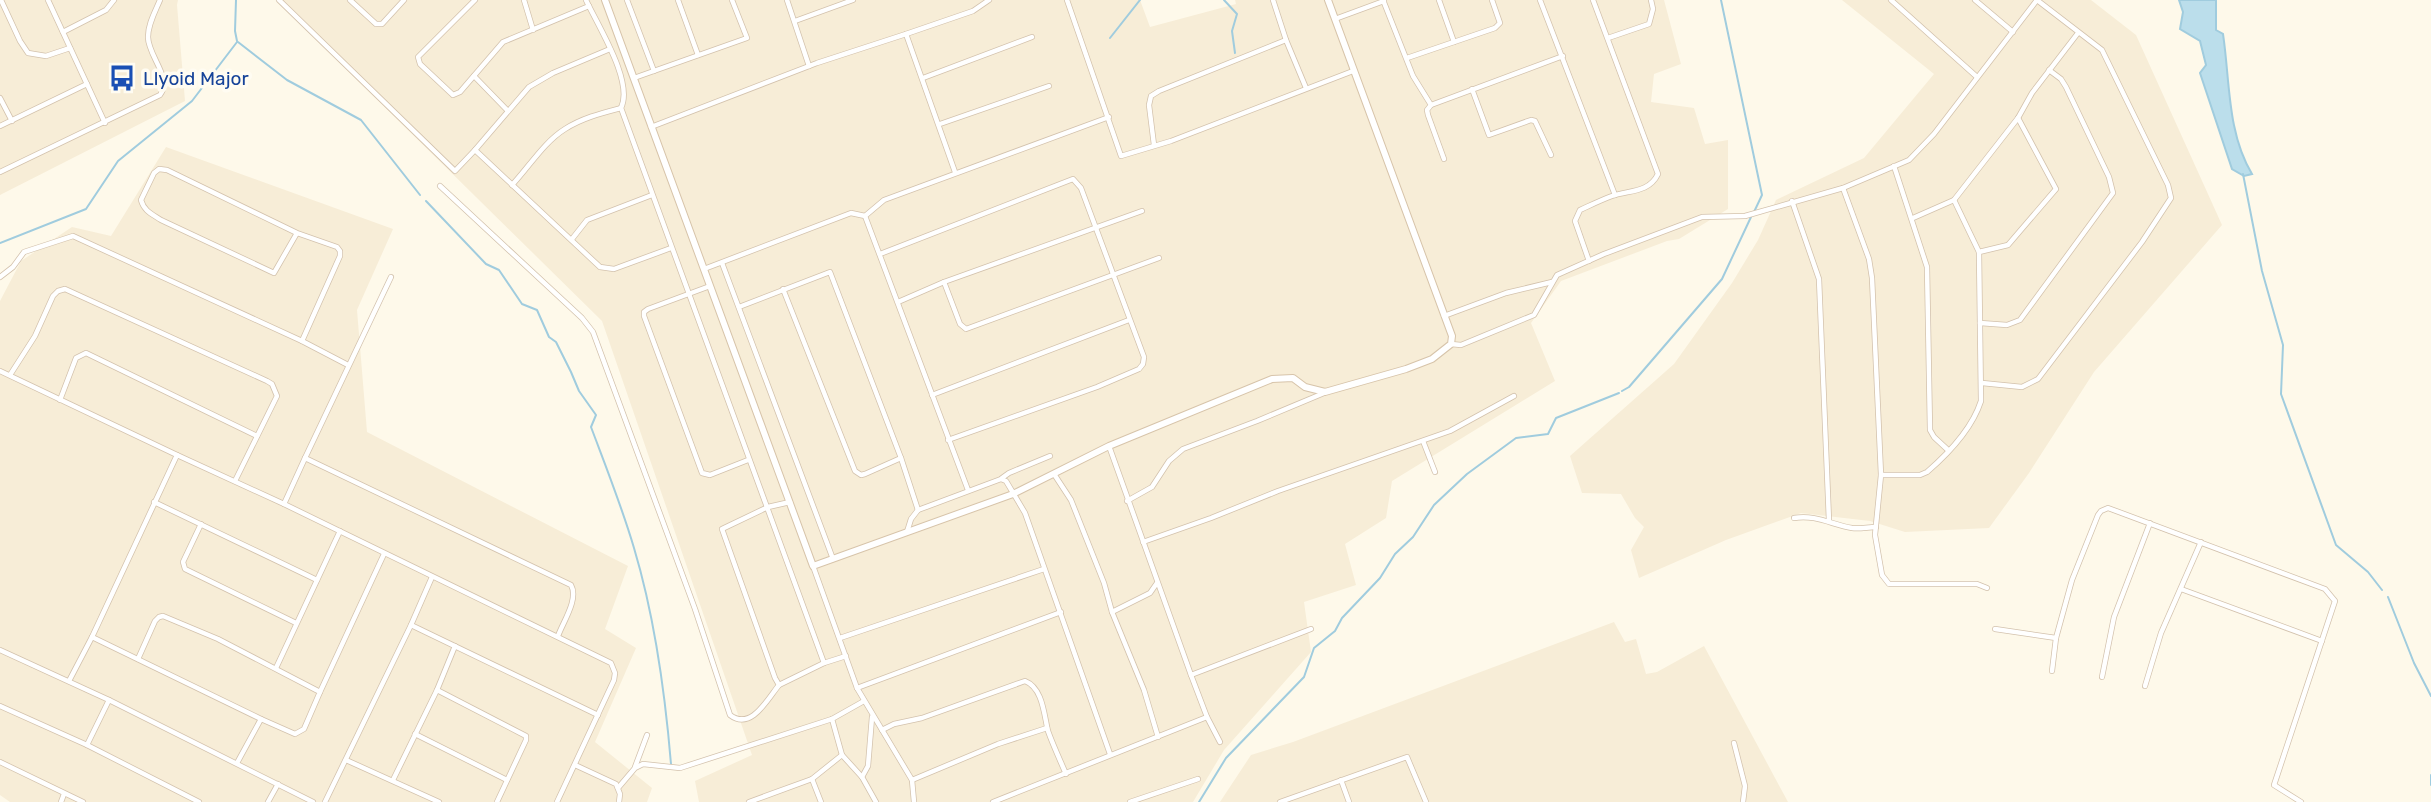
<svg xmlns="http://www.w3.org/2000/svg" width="2431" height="802" font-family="Rubik,sans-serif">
<rect width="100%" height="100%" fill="#fef9ea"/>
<g fill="#f7edd7">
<path d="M 0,0 L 178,0 L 177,5 L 185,101 L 0,195 Z"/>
<path d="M 276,0 L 1140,0 L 1150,27 L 1236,4 L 1235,0 L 1664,0 L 1681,64 L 1654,74 L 1651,102 L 1694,108 L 1705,144 L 1728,140 L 1728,209 L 1679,239 L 1667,241 L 1561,281 L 1531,323 L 1555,381 L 1392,481 L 1386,518 L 1345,544 L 1356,585 L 1304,602 L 1311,652 L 1224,750 L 1193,802 L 699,802 L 695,781 L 752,755 L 602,321 Z"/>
<path d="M 1842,0 L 2091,0 L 2136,35 L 2222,225 L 2094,372 L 2029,473 L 1989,528 L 1905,532 L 1870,521 L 1801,513 L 1726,540 L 1639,578 L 1631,550 L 1644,527 L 1635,518 L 1621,494 L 1582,493 L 1570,456 L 1674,364 L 1732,283 L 1758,240 L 1776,200 L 1864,158 L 1934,74 Z"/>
<path d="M 166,147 L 393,229 L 357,310 L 367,432 L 628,566 L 605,629 L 636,648 L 595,742 L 652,788 L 647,802 L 10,802 L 0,795 L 0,301 L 21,261 L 72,227 L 111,236 Z"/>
<path d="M 1614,622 L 1625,642 L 1636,639 L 1646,674 L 1657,672 L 1704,646 L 1788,802 L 1220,802 L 1251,755 L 1293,742 Z"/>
</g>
<path fill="#bbdeeb" stroke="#a0ccde" stroke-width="2" d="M 2179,0 L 2216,0 L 2216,30 L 2223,34 C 2230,80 2227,133 2252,174 L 2244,176 L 2232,169 L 2200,73 L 2206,65 L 2200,41 L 2180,29 L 2183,12 Z"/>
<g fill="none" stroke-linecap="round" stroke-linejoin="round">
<g stroke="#a0ccde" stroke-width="2">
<path d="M 236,0 L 235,31 L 237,41"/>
<path d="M 1224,0 L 1237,14 L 1232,31 L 1235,53"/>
<path d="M 1721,0 L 1762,195 L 1754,212"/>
<path d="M 1110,38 L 1140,0"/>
<path d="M 238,42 L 287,80 L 361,120 L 420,195"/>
<path d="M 2243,174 L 2262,271 L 2283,345 L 2281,394 L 2336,545 L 2368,572 L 2382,590"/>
<path d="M 426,201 L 486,264 L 499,270 L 522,304 L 537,310 L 549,337 L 556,342 L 571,372 L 579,391 L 596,415 L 591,427 C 606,467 622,507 634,548 C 655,618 665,692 671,764"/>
<path d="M 0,243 L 86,209 L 118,161 L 192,101 L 237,42"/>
<path d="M 1622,391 L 1629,387 L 1722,279 L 1751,217"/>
<path d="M 2388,597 L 2414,663 L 2431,696"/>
<path d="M 2431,775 L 2431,785"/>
<path d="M 1199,802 L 1226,758 L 1304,677 L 1314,648 L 1335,631 L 1342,618 L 1380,578 L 1395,554 L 1413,537 L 1434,505 L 1467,474 L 1516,438 L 1548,434 L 1556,418 L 1619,393"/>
</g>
<g stroke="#d3c2ad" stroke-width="6">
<g id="street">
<path d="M 1,0 L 20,41 L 28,53 L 46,56 L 70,48"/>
<path d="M 48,0 L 105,123"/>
<path d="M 279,0 L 455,171 L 475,150 L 529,87 L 553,73 L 610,49"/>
<path d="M 350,0 L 376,24 L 382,24 L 404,0"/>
<path d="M 475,0 L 418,57 L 420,64 L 453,95 L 460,92 L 503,42 L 589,6"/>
<path d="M 524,0 L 533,30"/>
<path d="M 586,0 C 598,26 634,82 621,108 L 824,663"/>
<path d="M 627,0 L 654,71"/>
<path d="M 678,0 L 698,55"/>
<path d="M 787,0 L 809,66"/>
<path d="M 1067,0 L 1121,156 L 1171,141 L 1353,71"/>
<path d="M 1273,0 L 1286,40 L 1306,88"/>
<path d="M 1383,0 L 1413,76 L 1431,105 L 1427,110 L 1428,115 L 1444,159"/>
<path d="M 1439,0 L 1454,42"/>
<path d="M 1540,0 L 1615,195"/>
<path d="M 1891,0 L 1977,77"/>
<path d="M 1975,0 L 2013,32"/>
<path d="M 1335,19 L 1384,1"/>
<path d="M 795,21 L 853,0"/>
<path d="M 63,32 L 106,10 L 114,0"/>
<path d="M 1608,38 L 1649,24 L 1653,9 L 1651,0"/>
<path d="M 1407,58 L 1495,28 L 1500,23 L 1492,0"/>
<path d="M 474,76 L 507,110"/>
<path d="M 634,78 L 747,38 L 732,0"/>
<path d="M 923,78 L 1032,37"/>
<path d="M 1472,89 L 1489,135 L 1531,120 L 1535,121 L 1551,155"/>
<path d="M 0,98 L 12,121"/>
<path d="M 1431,105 L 1563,56"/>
<path d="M 940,124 L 1049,86"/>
<path d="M 0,126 L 87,84"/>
<path d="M 651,127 L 817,63 L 906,34"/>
<path d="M 1154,145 L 1149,105 L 1151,96 L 1159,91 L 1286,40"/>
<path d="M 475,150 L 600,267 L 614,269 L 671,248"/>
<path d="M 1894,166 L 1927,267 L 1930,430 L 1934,437 L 1948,450"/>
<path d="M 0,172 L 160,95 C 173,78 148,56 148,37 C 148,24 155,12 160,0"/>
<path d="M 955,172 L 906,34 L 973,11 L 989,0"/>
<path d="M 512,185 C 529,167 544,142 565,129 C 582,118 602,113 621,108"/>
<path d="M 440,186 L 582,318 L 593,332 L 695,609 L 730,715 C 751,731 767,700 779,685"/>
<path d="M 1843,188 L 1869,259 L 1872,278 L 1881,475 L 1875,535 L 1882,575 L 1889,584 L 1977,584 L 1987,588"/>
<path d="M 1792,201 L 1819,279 L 1829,521"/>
<path d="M 1913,218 L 1954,200 L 2018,118 L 2032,93 L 2078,33"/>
<path d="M 297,233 L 167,170 L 159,169 L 154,173 L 141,200 C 144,211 152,214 161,220 L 274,273 L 297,233 L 337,247 L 340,251 L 340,256 L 302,341"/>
<path d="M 572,239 L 587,220 L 652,195"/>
<path d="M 1979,252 L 2008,245 L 2056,189 L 2018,118"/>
<path d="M 880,254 L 1073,179 L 1081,188 L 1144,357 L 1143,364 L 1139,369 L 1097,387 L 948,440"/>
<path d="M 1589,261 L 1575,221 L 1580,210 C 1591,205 1601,200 1612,196 C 1629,190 1649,193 1658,174 L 1593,0"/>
<path d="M 722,263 L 833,559"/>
<path d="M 704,269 L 851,213 L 865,216"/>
<path d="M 0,277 L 13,267 L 24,252 L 73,236 L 302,341 L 348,365"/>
<path d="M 944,282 L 960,324 L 966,329 L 1159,258"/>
<path d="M 710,286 L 648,309 L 644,312 L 644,316 L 702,473 L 710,475 L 748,460"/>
<path d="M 783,289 L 855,471 L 861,475 L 865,474 L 901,458"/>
<path d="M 898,302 L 944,282 L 1142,211"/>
<path d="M 739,307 L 830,272 L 901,458 L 918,510"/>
<path d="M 1444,316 L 1506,293 L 1552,282"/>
<path d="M 1980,323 L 2007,325 L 2020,320 L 2113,193 L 2109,177 L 2066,87 L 2061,79 L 2049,70"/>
<path d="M 1451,344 L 1461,345 L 1534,315 L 1557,275 L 1604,254 L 1702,217 L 1745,216 L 1843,188 L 1909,160 L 1934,134 L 2037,0"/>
<path d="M 0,371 L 177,455 L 92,637 L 69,681"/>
<path d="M 10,375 L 35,336 L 53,296 L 58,291 L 65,289 L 267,381 L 272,384 L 277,396 L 235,481"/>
<path d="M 1982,383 L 2022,387 L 2038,379 L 2142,242 L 2171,198 L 2168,185 L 2102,50 L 2037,0"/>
<path d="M 932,395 L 1129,320"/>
<path d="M 60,400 L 76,358 L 86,353 L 257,436"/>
<path d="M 1423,441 L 1435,472"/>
<path d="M 1109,446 L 1191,675 L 1311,629"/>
<path d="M 177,455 L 284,504"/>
<path d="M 305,458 L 391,277"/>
<path d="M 1054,474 L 1071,500 L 1104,583 L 1112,612 L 1144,690 L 1158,737"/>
<path d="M 1881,475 L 1920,475 L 1927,472 C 1949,453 1972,429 1981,401 L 1979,252 L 1954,200"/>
<path d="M 1002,478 L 1009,473 L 1050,456"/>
<path d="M 968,490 L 865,216 L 884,200 L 1109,117"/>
<path d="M 1127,501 L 1152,487 L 1169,461 L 1183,449 L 1257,421 L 1324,393"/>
<path d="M 154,502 L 317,580"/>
<path d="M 790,502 L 768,507 L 722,529 L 775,678 L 779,685 L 824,663 L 846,656"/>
<path d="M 1794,518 C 1815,514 1833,525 1852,528 C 1860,529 1868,527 1876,527"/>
<path d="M 201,524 L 183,562 L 185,569 L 296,623"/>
<path d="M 907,532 L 911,519 L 918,510 L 1001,479 L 1006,481 L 1025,513 L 1110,754"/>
<path d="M 1143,542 L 1211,518 L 1278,491 L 1450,431 L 1514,396"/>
<path d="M 813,566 L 857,688 L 912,780 L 914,802"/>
<path d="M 2181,589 L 2322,641"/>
<path d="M 1112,612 L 1150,593 L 1157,583"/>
<path d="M 411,625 L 598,715"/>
<path d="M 1995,629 L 2056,638 L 2052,671"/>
<path d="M 92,637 L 261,719 L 237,763"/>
<path d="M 840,638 L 1044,569"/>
<path d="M 2056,638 L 2072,580 L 2098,515 L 2101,511 L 2108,508 L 2325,589 L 2335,601 L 2274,785 L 2301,802"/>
<path d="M 0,650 L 109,700 L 313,802"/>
<path d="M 138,659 L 155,621 L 159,617 L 163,616 L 218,639 L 320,692 L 304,729 L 295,734 L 261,719"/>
<path d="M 276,668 L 340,531"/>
<path d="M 2102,677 L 2114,617 L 2150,523"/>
<path d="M 2145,686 L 2161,633 L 2201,542"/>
<path d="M 857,688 L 1061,612"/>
<path d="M 437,690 L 526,736 L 526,740 L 497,802"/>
<path d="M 320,692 L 384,554"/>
<path d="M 864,701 L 832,719 L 842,755 L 862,777 L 876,802"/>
<path d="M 0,706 L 87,745 L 199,802"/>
<path d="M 1207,717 L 1220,742"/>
<path d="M 882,730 L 894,724 L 922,718 L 1025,681 C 1043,688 1044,715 1048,731 C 1053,745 1060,760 1066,774"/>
<path d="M 415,734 L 507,780"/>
<path d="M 1734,743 L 1745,786 L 1743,802"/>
<path d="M 87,745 L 109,700"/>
<path d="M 346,760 L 439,802"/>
<path d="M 0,762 L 83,802"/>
<path d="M 575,765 L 616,784 L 620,794 L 619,802"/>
<path d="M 635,767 L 647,735"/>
<path d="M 862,777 L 868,766 L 872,717"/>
<path d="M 812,779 L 821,802"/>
<path d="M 393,780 L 437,690 L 455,646"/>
<path d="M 912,780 L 998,744 L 1047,728"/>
<path d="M 1341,780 L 1349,802"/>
<path d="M 618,788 L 635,768 L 643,764 L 680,768 L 832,719"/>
<path d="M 61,802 L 64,794"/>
<path d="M 268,802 L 278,784"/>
<path d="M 325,802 L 411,625 L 432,577"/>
<path d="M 557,802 L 614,680 L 615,673 L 611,663 L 284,504 L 305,458 L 571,585 C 579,599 563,622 558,636"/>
<path d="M 749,802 L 812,779 L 842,755"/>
<path d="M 993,802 L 1207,717 L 1191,675"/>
<path d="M 1130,802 L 1198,779"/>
<path d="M 1280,802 L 1407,757 L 1426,802"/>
</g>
</g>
<g stroke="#d7c4aa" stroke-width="8">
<path id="secondary" d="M 605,0 L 813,566 L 1013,494 L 1109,446 L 1272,379 L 1293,378 L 1305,387 L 1325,392 L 1406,369 L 1432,359 L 1451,344 L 1452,336 L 1328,0"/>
</g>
<use href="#street" stroke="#fff" stroke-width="4.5"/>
<use href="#secondary" stroke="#fff" stroke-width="6"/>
</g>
<defs>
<g id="bus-bare" transform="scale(2.1)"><path d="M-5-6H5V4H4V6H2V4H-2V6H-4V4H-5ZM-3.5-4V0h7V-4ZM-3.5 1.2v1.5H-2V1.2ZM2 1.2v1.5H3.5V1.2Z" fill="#1a4fb4" stroke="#fffcf2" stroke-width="2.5" paint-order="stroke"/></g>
</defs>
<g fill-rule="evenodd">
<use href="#bus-bare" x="122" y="78"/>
</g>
<g text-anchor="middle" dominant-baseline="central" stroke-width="7" stroke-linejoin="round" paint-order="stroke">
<g font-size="19" fill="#164399" stroke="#fffcf2" text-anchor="start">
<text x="143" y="78">Llyoid Major</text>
</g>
</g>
</svg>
